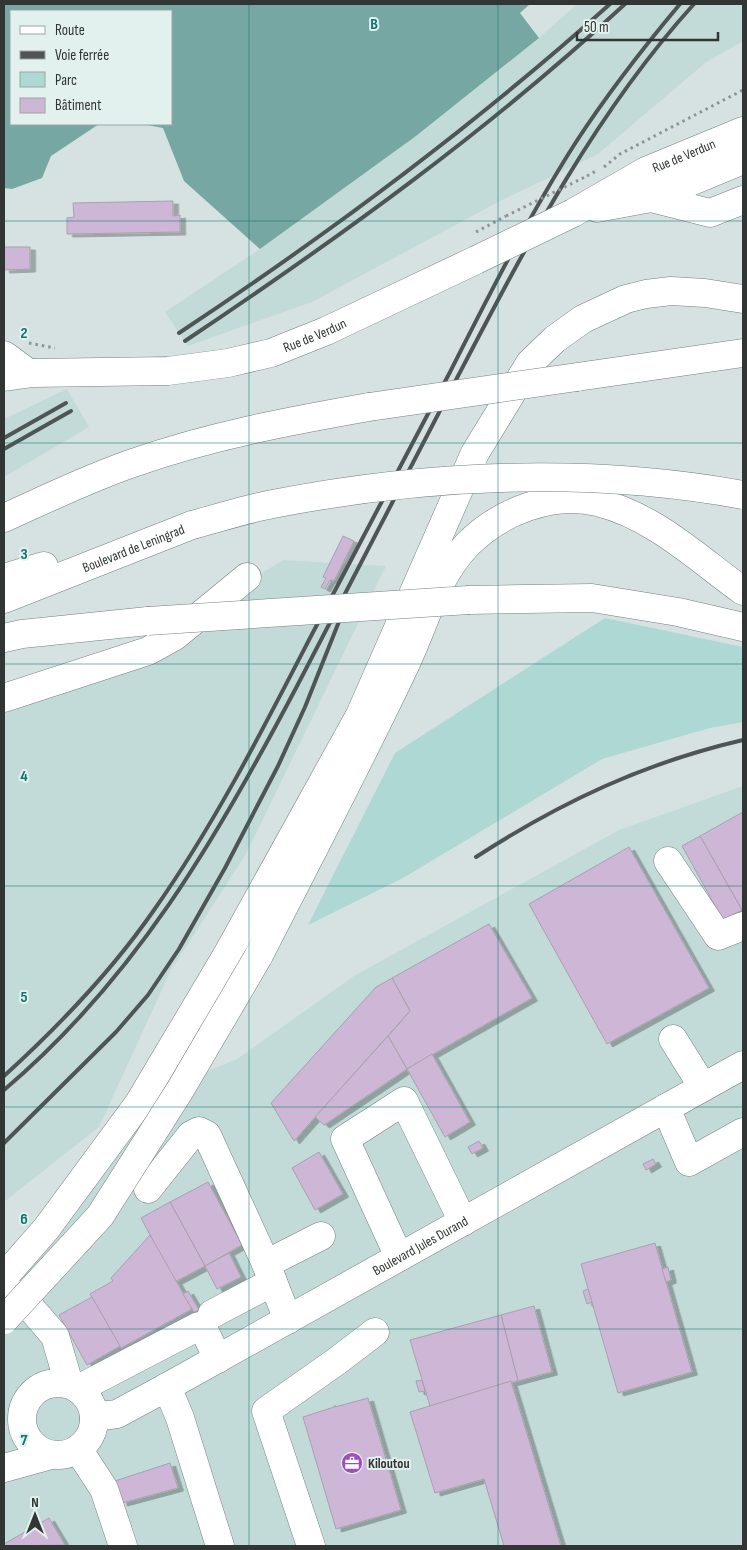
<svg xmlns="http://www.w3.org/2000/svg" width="747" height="1550" font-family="'Sofia Sans Condensed',sans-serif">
<defs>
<filter id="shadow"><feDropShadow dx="5.5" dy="3" stdDeviation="0" flood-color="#0004"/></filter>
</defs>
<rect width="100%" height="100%" fill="#d5e2e1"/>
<g fill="#c3dbd8">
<path d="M 577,4 L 743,4 L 743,41 L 705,63 L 598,154 L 502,200 L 312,302 L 188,346 L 165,312 L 260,249 L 416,136 L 539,38 Z"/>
<path d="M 67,389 L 89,427 L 4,477 L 4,419 Z"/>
<path d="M 283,560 L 386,566 L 246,854 L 171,970 L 99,1127 L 4,1202 L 4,696 L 143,647 Z"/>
<path d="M 743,786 L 743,1546 L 4,1546 L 4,1273 L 124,1105 L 237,1059 L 354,976 L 619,830 Z"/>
</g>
<path fill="#aed8d4" d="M 605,618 L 743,647 L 743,722 L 710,728 L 602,759 L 403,878 L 308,925 L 395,753 Z"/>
<path fill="#76a7a3" d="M 4,4 L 530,4 L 520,13 L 539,38 L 416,136 L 260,249 L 184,181 L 163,128 L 142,124 L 171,124 L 171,11 L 11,11 L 11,124 L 99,124 L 51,156 L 42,178 L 12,189 L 4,188 Z"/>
<g fill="#ceb6d7" stroke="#a8a1aa" filter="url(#shadow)">
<path d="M 173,201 L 173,216 L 180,215 L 180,232 L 67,234 L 67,218 L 74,217 L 73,203 Z"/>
<path d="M 4,247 L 30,247 L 30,269 L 4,270 Z"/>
<path d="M 343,536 L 354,541 L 334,581 L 330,580 L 325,589 L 321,587 L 326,578 L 323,577 Z"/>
<path d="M 743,812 L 743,909 L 742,910 L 700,836 Z"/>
<path d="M 700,836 L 742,910 L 723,920 L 682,846 Z"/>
<path d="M 629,847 L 709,988 L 607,1044 L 529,904 Z"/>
<path d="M 489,924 L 532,998 L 407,1069 L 388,1036 L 410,1011 L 392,978 Z"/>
<path d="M 392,978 L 410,1011 L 294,1141 L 271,1103 L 376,987 Z"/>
<path d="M 388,1036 L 407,1069 L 324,1125 L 315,1117 Z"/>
<path d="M 432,1054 L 470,1122 L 445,1137 L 407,1069 Z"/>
<path d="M 479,1141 L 483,1148 L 472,1154 L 468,1147 Z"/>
<path d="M 319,1152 L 343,1194 L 315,1210 L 292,1168 Z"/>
<path d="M 653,1159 L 656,1164 L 646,1170 L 643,1164 Z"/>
<path d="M 208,1182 L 242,1245 L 205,1266 L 170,1202 Z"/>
<path d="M 170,1202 L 205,1266 L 175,1282 L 141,1218 Z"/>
<path d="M 150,1235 L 192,1309 L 121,1348 L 90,1294 L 113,1281 L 111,1278 Z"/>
<path d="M 655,1243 L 692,1372 L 618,1393 L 581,1264 Z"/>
<path d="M 229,1253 L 241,1277 L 217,1289 L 205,1266 Z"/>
<path d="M 668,1267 L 671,1280 L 666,1282 L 662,1269 Z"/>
<path d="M 588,1289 L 592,1302 L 587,1304 L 583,1291 Z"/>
<path d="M 188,1291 L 199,1310 L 194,1312 L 183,1294 Z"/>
<path d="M 92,1297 L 120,1346 L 87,1365 L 59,1315 Z"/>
<path d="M 534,1306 L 552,1372 L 518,1381 L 501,1315 Z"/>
<path d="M 501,1315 L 518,1381 L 430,1406 L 410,1340 Z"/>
<path d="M 422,1380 L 425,1391 L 419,1392 L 416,1381 Z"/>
<path d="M 511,1381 L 561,1546 L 504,1546 L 484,1479 L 435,1493 L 410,1412 Z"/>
<path d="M 368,1398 L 401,1510 L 336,1529 L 303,1417 L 334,1407 L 335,1405 L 335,1407 Z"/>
<path d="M 170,1463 L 178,1488 L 122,1503 L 115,1481 Z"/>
<path d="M 49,1518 L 65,1545 L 4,1546 L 4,1544 Z"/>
</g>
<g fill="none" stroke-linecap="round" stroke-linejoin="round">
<g stroke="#73807f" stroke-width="29">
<g id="minor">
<path d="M 651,198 L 710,213 L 743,200"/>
<path d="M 4,355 L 27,372"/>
<path d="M 4,698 L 148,651 L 175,636 L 247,577"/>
<path d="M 668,861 L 718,936 L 743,926"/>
<path d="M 673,1039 L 703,1087"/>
<path d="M 666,1108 L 689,1162 L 743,1132"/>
<path d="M 148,1189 L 191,1135 L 199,1131 L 207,1135 L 266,1264 L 288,1320"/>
<path d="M 399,1257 L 345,1139 L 404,1101 L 463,1222"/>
<path d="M 266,1264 L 321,1236"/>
<path d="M 212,1314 L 273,1282"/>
<path d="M 167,1387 L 180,1418 L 220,1546"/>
<path d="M 78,1389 L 199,1326 L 203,1328 L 218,1359"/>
<path d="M 78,1449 L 104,1489 L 123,1546"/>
<path d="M 311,1546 L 266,1411 L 337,1361 L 375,1332"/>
</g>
</g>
<g stroke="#73807f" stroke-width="29">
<g id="major">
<path d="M 597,208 L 651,198 L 743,160"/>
<path id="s1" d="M 573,213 L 646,171 L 743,131"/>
<path id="s2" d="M 4,377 L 33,373 L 168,371 L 228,363 L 271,353 L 326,331 L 476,260"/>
<path d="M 4,578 L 44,566"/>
<path id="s3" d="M 4,599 L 192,525"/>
<path d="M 4,1287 L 29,1306 L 55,1336 L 69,1384"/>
<circle cx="58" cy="1419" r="36"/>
<path id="s4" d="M 94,1417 L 117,1414 L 167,1387 L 743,1065"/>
<path d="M 4,1468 L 51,1455"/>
</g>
</g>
<g stroke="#73807f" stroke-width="29">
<g id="highway">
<path d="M 577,377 L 743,353"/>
<path d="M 4,518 C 46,499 89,478 133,463 C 210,436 289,421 369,407"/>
<path d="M 469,600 L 592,598 L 678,612 L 743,627"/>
<path d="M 4,638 L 22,634 L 148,621"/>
<path d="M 258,957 C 308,859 360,761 407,661 C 426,620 436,577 468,544 C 500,512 552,491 597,502 C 654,516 697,558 743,591"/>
<path d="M 4,1277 L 46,1229 L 139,1103 L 227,955 L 360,715 L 475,453 L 530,363 L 555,339 L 583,319 L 626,299 L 646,294 L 671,291 L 705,293 L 743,299"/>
</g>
</g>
<g stroke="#8c9594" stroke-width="3" stroke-dasharray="2.5 4" stroke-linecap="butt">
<path d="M 604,167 L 620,154 L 743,90"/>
<path d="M 587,176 L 596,171"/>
<path d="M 476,232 L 506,216"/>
<path d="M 29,343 L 55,348"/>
</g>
<use href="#minor" stroke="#fff" stroke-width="28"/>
<use href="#major" stroke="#fff" stroke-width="28"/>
<use href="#highway" stroke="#fff" stroke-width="28"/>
<g stroke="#4e5554" stroke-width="4">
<path d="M 179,333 C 330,233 475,125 610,4"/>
<path d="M 185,341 C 339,238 489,130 625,4"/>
<path d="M 4,438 L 66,403"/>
<path d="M 4,449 L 71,411"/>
<path d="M 476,857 C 561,802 644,763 743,740"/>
<path d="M 4,1076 C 59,1026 111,972 154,910 C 214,825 262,731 310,638 C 356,549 404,461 450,372 C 489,295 530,214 576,142 C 608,93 643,48 680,4"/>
<path d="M 4,1090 C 135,979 217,838 296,688 C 350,584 404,480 458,376 C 526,246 595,113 694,4"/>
<path d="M 4,1143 L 116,1032 L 148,995 L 179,949 L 225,868 L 278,766 L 305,707 L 344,609"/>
</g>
<g stroke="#73807f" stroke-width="29" stroke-linecap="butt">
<g id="major-bridge">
<path d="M 476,260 L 573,213"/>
<path d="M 192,525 C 219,518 246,509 273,504 C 426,474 589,467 743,495"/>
</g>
</g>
<g stroke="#73807f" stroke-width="29" stroke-linecap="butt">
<g id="highway-bridge">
<path d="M 369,407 L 577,377"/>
<path d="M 148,621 L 469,600"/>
<path d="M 4,1320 L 100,1216 L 180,1090 L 258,957"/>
</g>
</g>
<path stroke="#8c9594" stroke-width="3" stroke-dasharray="2.5 4" stroke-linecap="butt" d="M 506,216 L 587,176"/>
<use href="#major-bridge" stroke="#fff" stroke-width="28"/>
<use href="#highway-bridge" stroke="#fff" stroke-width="28"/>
</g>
<path fill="none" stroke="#0f766e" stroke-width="1" stroke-opacity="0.55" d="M 249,4 L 249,1546M 498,4 L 498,1546M 4,221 L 743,221M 4,443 L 743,443M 4,664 L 743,664M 4,886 L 743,886M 4,1107 L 743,1107M 4,1329 L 743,1329"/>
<defs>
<g id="office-disc" transform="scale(1.125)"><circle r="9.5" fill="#a14ebd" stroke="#e2f0ee"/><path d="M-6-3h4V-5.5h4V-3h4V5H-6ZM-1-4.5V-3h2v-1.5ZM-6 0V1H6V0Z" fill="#fff"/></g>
</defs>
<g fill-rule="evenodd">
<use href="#office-disc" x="352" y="1463"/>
</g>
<g text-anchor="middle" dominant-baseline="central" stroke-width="4" stroke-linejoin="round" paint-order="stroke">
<g font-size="14" fill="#313635" stroke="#e2f0ee">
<text stroke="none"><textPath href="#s1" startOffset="125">Rue de Verdun</textPath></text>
<text stroke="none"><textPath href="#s2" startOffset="316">Rue de Verdun</textPath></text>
<text stroke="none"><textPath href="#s3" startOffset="139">Boulevard de Leningrad</textPath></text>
<text stroke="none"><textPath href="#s4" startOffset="370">Boulevard Jules Durand</textPath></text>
</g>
<g font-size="14" font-weight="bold" fill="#313635" stroke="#e2f0ee" text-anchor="start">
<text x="368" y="1463">Kiloutou</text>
</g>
</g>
<g font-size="16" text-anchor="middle" font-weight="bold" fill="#0f766e" stroke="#e2f0ee" stroke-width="4" stroke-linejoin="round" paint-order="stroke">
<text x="374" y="29">B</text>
<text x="24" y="338">2</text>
<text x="24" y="559">3</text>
<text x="24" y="781">4</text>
<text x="24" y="1002">5</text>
<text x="24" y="1224">6</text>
<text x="24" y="1445">7</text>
</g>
<rect width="747" height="1550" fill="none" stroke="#313635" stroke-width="10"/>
<rect x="10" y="10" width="162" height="115" fill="#e2f0ee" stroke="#9ba6a4"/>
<rect x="20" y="26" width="25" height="8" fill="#ffffff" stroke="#9ba6a4"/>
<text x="55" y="35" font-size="15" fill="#313635">Route</text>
<rect x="20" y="51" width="25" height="8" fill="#4e5554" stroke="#9ba6a4"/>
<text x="55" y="60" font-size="15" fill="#313635">Voie ferrée</text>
<rect x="20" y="72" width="25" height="15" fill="#aed8d4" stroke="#9ba6a4"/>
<text x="55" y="85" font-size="15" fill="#313635">Parc</text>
<rect x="20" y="98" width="25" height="15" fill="#ceb6d7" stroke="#9ba6a4"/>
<text x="55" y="110" font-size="15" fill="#313635">Bâtiment</text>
<g transform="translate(35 1515)" stroke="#e2f0ee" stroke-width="4" paint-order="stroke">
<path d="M0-4L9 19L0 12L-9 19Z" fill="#313635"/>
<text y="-8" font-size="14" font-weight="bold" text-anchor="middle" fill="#313635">N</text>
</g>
<path d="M577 32v8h141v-8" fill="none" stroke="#313635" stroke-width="2.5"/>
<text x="584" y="32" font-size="15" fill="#313635" stroke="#e2f0ee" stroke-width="4" paint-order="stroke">50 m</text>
</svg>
